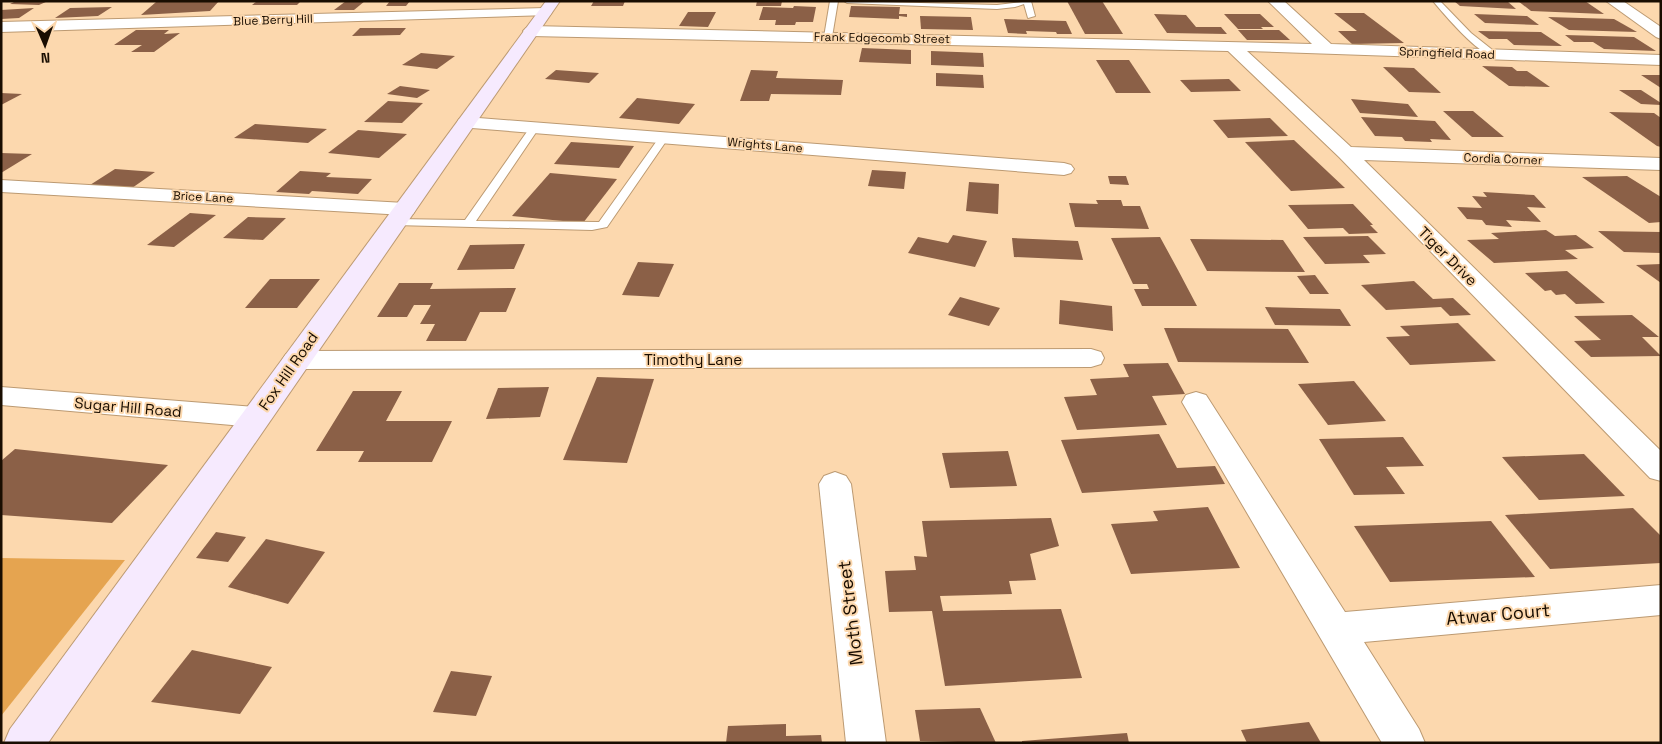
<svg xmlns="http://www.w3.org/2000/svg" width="1662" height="744" font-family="'Space Grotesk',sans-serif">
<rect width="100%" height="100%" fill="#fcd8ae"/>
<path fill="#e5a450" d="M 1,558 L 125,560 L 1,716 Z"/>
<g fill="#8b6047">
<path d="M 16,1 L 48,1 L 39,5 L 10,4 Z"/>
<path d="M 219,1 L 210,11 L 141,15 L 156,2 Z"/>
<path d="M 257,1 L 301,1 L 297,5 L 252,5 Z"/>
<path d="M 346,1 L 365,1 L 354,10 L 334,10 Z"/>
<path d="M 390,1 L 410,1 L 406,6 L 386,6 Z"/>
<path d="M 594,1 L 625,1 L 623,6 L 591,6 Z"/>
<path d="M 757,1 L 782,1 L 781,6 L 756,6 Z"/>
<path d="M 1067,1 L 1102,1 L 1123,34 L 1085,34 Z"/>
<path d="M 1454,1 L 1507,1 L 1516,9 L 1460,6 Z"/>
<path d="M 1518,1 L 1585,1 L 1604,14 L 1531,11 Z"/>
<path d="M 794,6 L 816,7 L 813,22 L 796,22 L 795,25 L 775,25 L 776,20 L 759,20 L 763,7 L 793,8 Z"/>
<path d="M 851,6 L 900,7 L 899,14 L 907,14 L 907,17 L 899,16 L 899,19 L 849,17 Z"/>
<path d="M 112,7 L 98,16 L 55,18 L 70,8 Z"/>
<path d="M 34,8 L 19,18 L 1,19 L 1,10 Z"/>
<path d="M 688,12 L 716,12 L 708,27 L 679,26 Z"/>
<path d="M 1334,13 L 1364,13 L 1404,43 L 1352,44 L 1338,31 L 1357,31 Z"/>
<path d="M 1154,14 L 1186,15 L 1196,27 L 1221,27 L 1227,34 L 1167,33 Z"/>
<path d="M 1224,14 L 1260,14 L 1274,27 L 1261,27 L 1263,29 L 1238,29 Z"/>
<path d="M 1474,14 L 1527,16 L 1539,25 L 1485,23 Z"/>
<path d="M 920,16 L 971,17 L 973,30 L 921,29 Z"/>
<path d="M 1548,17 L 1614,19 L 1637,32 L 1569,30 Z"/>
<path d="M 1004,19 L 1066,21 L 1072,34 L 1057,34 L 1056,32 L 1026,31 L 1027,34 L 1008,33 Z"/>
<path d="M 360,28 L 406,28 L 400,35 L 352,36 Z"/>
<path d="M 136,30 L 169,30 L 164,34 L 180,33 L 154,52 L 131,52 L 142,45 L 114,45 Z"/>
<path d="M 1238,30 L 1279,30 L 1290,40 L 1247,40 Z"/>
<path d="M 1478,31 L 1541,32 L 1562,46 L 1514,45 L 1507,39 L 1489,39 Z"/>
<path d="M 1565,35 L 1634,37 L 1656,51 L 1604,49 L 1593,42 L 1574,42 Z"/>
<path d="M 862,48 L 911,50 L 911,64 L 859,62 Z"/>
<path d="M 931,51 L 983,53 L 984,67 L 931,65 Z"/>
<path d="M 421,53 L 455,56 L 437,69 L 402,65 Z"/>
<path d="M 1096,60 L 1129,60 L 1151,93 L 1116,93 Z"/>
<path d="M 1482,66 L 1512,67 L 1517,71 L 1527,71 L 1550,87 L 1509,86 Z"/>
<path d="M 1383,67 L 1414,68 L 1441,93 L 1409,92 Z"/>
<path d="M 556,70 L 599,73 L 589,83 L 545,79 Z"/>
<path d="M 751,70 L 778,71 L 776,78 L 843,80 L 841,95 L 771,94 L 769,101 L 740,101 Z"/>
<path d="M 936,73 L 983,75 L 984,88 L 936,86 Z"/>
<path d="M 1641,75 L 1661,75 L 1661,88 Z"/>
<path d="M 1229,79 L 1241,91 L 1191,92 L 1180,80 Z"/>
<path d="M 400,86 L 430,90 L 417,98 L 387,94 Z"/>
<path d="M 1619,90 L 1641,90 L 1661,103 L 1661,105 L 1641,104 Z"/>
<path d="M 1,93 L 22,94 L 1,105 Z"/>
<path d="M 637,98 L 695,104 L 679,124 L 619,118 Z"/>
<path d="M 1351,99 L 1408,104 L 1418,117 L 1360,113 Z"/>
<path d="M 388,101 L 423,103 L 402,123 L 364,122 Z"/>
<path d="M 1443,111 L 1473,111 L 1504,137 L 1472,137 Z"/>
<path d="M 1609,112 L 1654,113 L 1661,118 L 1661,147 L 1657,146 Z"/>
<path d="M 1361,117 L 1435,121 L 1451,140 L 1430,139 L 1432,142 L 1405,141 L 1402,137 L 1375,136 Z"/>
<path d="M 1270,118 L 1288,136 L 1228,138 L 1213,120 Z"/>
<path d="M 255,124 L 327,129 L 308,143 L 234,138 Z"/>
<path d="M 358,130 L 407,134 L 379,158 L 328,153 Z"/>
<path d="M 1294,140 L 1345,188 L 1291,191 L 1245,142 Z"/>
<path d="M 571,142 L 634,146 L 619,168 L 554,164 Z"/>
<path d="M 1,153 L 32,154 L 1,173 Z"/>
<path d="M 115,169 L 155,172 L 132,188 L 90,185 Z"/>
<path d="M 872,170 L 906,172 L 904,189 L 868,186 Z"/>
<path d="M 300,171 L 331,173 L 326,177 L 372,179 L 358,194 L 312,191 L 309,194 L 276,192 Z"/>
<path d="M 550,173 L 617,179 L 583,223 L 512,216 Z"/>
<path d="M 1108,176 L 1126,176 L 1129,185 L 1110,184 Z"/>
<path d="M 1627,176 L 1661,197 L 1661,222 L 1649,223 L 1582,177 Z"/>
<path d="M 969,182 L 999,184 L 998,214 L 966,211 Z"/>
<path d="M 1483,192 L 1534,195 L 1546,208 L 1527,207 L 1541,222 L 1506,220 L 1512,227 L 1486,225 L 1482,220 L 1467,219 L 1457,207 L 1482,208 L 1472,196 L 1487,197 Z"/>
<path d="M 1096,200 L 1121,200 L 1123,206 L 1140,206 L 1149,229 L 1075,227 L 1069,203 L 1098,204 Z"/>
<path d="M 1353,204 L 1373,225 L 1370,225 L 1378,233 L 1349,234 L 1343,228 L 1308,229 L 1288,205 Z"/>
<path d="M 190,213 L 216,215 L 174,247 L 147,245 Z"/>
<path d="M 248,217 L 286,218 L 263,240 L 223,238 Z"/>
<path d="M 1546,230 L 1555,236 L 1576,235 L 1594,248 L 1565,250 L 1578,259 L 1494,263 L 1467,240 L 1499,239 L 1491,233 Z"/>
<path d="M 1598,231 L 1661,232 L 1661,253 L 1624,252 Z"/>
<path d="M 953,235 L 987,241 L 975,267 L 908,253 L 918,237 L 948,243 Z"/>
<path d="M 1368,236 L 1386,254 L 1363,255 L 1370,263 L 1325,264 L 1303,237 Z"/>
<path d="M 1160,237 L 1178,270 L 1197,306 L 1142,306 L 1134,289 L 1149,289 L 1147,284 L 1133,284 L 1111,238 Z"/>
<path d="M 1012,238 L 1078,241 L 1083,260 L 1014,257 Z"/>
<path d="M 1190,239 L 1283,240 L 1305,272 L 1207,271 Z"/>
<path d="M 525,244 L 514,269 L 457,270 L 470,245 Z"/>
<path d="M 638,262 L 674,264 L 659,297 L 622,295 Z"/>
<path d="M 1661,264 L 1661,283 L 1636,265 Z"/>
<path d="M 1567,271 L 1605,303 L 1576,304 L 1565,294 L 1556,295 L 1551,290 L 1545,291 L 1525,273 Z"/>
<path d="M 1315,275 L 1329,294 L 1310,294 L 1297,276 Z"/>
<path d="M 270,279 L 320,279 L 297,308 L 245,308 Z"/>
<path d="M 1414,281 L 1433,299 L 1453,298 L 1471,315 L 1450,316 L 1441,307 L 1386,310 L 1361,285 Z"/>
<path d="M 399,283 L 433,283 L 430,289 L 516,288 L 506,312 L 480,312 L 466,341 L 426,341 L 435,324 L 420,324 L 431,305 L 414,305 L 407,317 L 377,317 Z"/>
<path d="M 960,297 L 1000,308 L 989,326 L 948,315 Z"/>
<path d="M 1060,300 L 1112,306 L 1113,331 L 1059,324 Z"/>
<path d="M 1265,307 L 1340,309 L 1351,326 L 1275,325 Z"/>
<path d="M 1632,315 L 1659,337 L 1642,337 L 1661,356 L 1591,357 L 1574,341 L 1601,340 L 1574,316 Z"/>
<path d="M 1458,323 L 1496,361 L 1410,365 L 1386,337 L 1410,336 L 1400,326 Z"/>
<path d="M 1164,328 L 1288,329 L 1309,363 L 1178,362 Z"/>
<path d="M 1168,363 L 1185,394 L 1152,396 L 1167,425 L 1077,430 L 1064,397 L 1097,395 L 1090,379 L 1129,377 L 1123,364 Z"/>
<path d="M 597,377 L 654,379 L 627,463 L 563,460 Z"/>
<path d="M 1354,381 L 1386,421 L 1328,425 L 1298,384 Z"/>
<path d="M 549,387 L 540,417 L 486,419 L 498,388 Z"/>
<path d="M 353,391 L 402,391 L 386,421 L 452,421 L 432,462 L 358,462 L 364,451 L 316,451 Z"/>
<path d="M 1159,434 L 1177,468 L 1215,466 L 1225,484 L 1082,493 L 1061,440 Z"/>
<path d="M 1403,437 L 1424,466 L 1386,467 L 1405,494 L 1354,495 L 1319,439 Z"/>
<path d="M 15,449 L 168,465 L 112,523 L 1,515 L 1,461 Z"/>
<path d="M 1008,451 L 1017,486 L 950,488 L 942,453 Z"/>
<path d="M 1584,454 L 1625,496 L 1539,500 L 1502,457 Z"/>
<path d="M 1208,507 L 1240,568 L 1131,574 L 1111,524 L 1158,521 L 1153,511 Z"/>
<path d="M 1633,508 L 1661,536 L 1661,563 L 1550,569 L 1505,515 Z"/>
<path d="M 1051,518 L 1059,546 L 1030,554 L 1036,580 L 1009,581 L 1012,594 L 940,596 L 943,611 L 1061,609 L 1082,678 L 945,686 L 932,611 L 889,612 L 885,571 L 916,570 L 914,556 L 927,557 L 922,521 Z"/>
<path d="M 1491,521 L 1535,577 L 1390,582 L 1354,526 Z"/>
<path d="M 216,532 L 246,537 L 228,562 L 196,558 Z"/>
<path d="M 266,539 L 325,552 L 288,604 L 228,587 Z"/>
<path d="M 192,650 L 272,667 L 240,714 L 151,702 Z"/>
<path d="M 451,671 L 492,676 L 476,716 L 433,712 Z"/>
<path d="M 980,708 L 996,743 L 920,741 L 915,710 Z"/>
<path d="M 1309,722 L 1321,743 L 1247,743 L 1241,730 Z"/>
<path d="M 786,724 L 786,736 L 821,735 L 822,743 L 726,743 L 728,726 Z"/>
<path d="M 1127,733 L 1129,743 L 1022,743 L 1022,741 Z"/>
</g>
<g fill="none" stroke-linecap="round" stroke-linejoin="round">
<g stroke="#bc9a72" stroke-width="2">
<g id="lane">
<path d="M 830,1 L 838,1 L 832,37 L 828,39 L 824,37 Z"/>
<path d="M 844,1 L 997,5 L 1031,1 L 1035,16 L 1028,18 L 1024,4 L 1015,7 L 997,9 L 847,3 Z"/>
<path d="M 1433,1 L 1440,1 L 1471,33 L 1495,52 L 1495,56 C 1480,57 1443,13 1433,1 Z"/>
<path d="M 534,125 L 539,128 L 476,221 L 599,222 L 661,135 L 667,135 L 669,137 L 607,227 L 592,230 L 395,225 L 389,222 L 395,219 L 465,220 L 531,126 Z"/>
</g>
</g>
<g stroke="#bc9a72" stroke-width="2">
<g id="street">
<path d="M 1268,1 L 1284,1 L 1331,44 L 1661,55 L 1661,65 L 1247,51 L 1351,147 L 1661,158 L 1661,170 L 1364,160 L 1661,451 L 1661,481 L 1650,478 L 1339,157 L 1228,51 L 531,36 L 526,34 L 523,31 L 526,28 L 531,26 L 1312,44 Z"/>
<path d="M 1606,1 L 1623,1 L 1661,27 L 1661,39 L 1656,37 Z"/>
<path d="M 545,8 L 550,9 L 552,12 L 550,15 L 1,32 L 1,22 Z"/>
<path d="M 466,117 L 1064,163 L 1071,165 L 1074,169 L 1071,173 L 1064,175 L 459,127 L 457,123 L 459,119 Z"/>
<path d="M 1,180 L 405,203 L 413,204 L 416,209 L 413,214 L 405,215 L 1,192 Z"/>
<path d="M 1091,349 L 1101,352 L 1104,358 L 1101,364 L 1091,367 L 296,369 L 286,366 L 282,360 L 286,354 L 296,351 Z"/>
<path d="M 1,387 L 255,407 L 265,410 L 270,417 L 265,424 L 255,427 L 1,405 Z"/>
<path d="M 1196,392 L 1206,395 L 1345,612 L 1661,585 L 1661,615 L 1364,642 L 1419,729 L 1425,743 L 1382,743 L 1182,402 L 1186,395 Z"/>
<path d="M 835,472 L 846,476 L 851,484 L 886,743 L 846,743 L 819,484 L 824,476 Z"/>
</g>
</g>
<g stroke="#bc9a72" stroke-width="2">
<path id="secondary" d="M 546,1 L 560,1 L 48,743 L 4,743 L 10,729 Z"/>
</g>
<use href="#lane" fill="#fff" fill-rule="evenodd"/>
<use href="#street" fill="#fff" fill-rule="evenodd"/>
<use href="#secondary" fill="#f6eafe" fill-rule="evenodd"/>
</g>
<g text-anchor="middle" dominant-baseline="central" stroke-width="4" stroke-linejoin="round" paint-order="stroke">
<g font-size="12" fill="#190d01" stroke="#fcd8ae">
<text transform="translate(273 20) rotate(-2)">Blue Berry Hill</text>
<text transform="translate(882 38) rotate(1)">Frank Edgecomb Street</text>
<text transform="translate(1447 53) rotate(2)">Springfield Road</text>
<text transform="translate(765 145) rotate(5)">Wrights Lane</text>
<text transform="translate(1503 159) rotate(2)">Cordia Corner</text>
<text transform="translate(203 197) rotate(3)">Brice Lane</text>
</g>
<g font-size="15" fill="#190d01" stroke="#fcd8ae">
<text transform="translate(1448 256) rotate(45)">Tiger Drive</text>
<text x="693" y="359">Timothy Lane</text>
<text transform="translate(288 371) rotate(-55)">Fox Hill Road</text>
<text transform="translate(128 407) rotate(5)">Sugar Hill Road</text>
</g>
<g font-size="18" fill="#190d01" stroke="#fcd8ae">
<text transform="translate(850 613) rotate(-97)">Moth Street</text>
<text transform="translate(1498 614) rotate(-5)">Atwar Court</text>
</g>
</g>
<rect width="1662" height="744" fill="none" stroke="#190d01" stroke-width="5"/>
<g transform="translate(45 45) rotate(178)" stroke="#fcd8ae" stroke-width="4" paint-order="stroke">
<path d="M0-4L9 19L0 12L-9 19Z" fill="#190d01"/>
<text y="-8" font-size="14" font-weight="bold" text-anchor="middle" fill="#190d01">N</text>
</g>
</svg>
